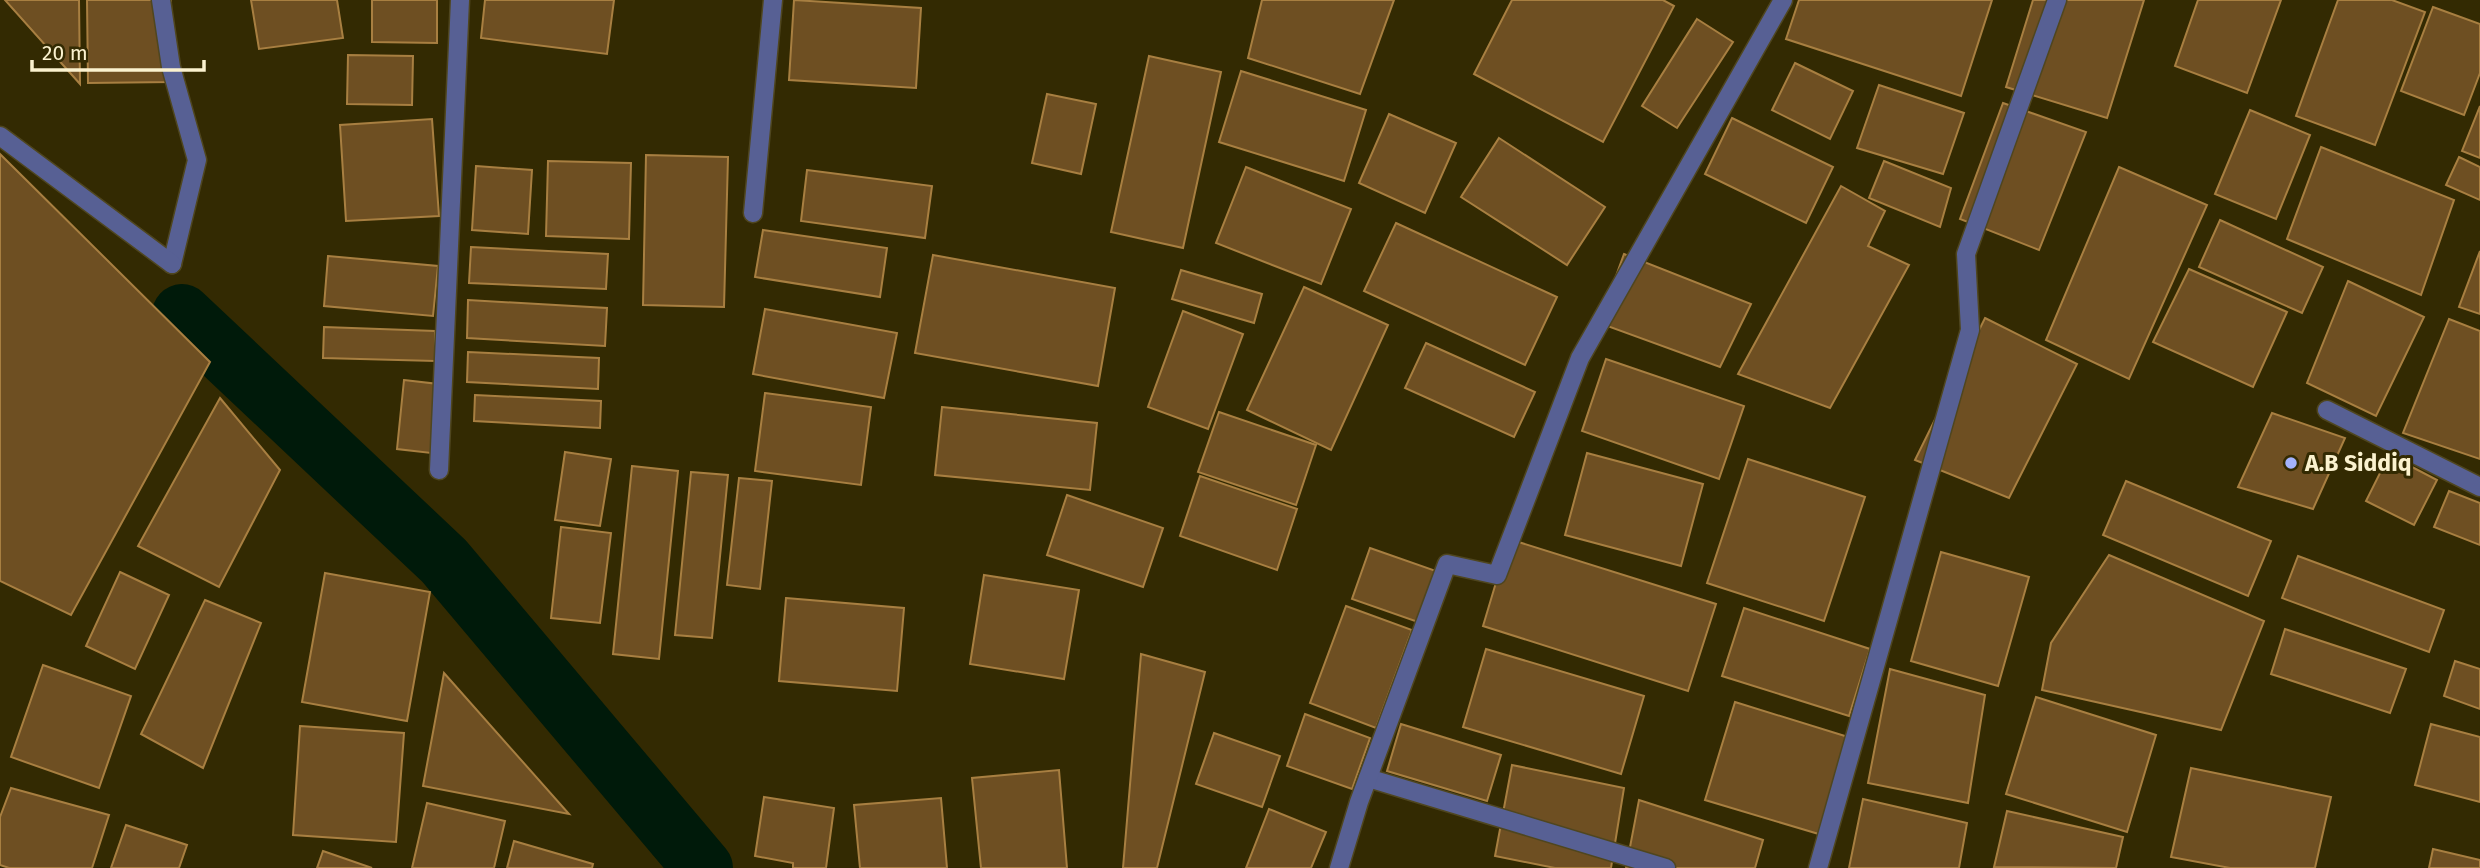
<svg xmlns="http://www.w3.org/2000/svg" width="2480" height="868" font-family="'Fira Sans',sans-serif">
<rect width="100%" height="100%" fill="#332a02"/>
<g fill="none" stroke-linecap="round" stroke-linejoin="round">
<path stroke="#001a0a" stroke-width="60" d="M 182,314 L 444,561 L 703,868"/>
</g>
<g fill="#6e4f22" stroke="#a87f41" stroke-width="2">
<path d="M 5,0 L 79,0 L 80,84 Z"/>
<path d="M 87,0 L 171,0 L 172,82 L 88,83 Z"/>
<path d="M 251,0 L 337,0 L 343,38 L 259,49 Z"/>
<path d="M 372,0 L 437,0 L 437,43 L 372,42 Z"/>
<path d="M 485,0 L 614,0 L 607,54 L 481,38 Z"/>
<path d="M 794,0 L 921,8 L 916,88 L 789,80 Z"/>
<path d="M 1262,0 L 1394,0 L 1360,94 L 1248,58 Z"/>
<path d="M 1512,0 L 1663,0 L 1674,6 L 1603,142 L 1474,74 Z"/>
<path d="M 1799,0 L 1992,0 L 1961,96 L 1786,39 Z"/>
<path d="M 2033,0 L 2144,0 L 2107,118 L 2006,87 Z"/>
<path d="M 2198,0 L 2281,0 L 2247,93 L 2175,66 Z"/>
<path d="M 2338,0 L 2392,0 L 2425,12 L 2375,145 L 2296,116 Z"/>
<path d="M 2433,7 L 2480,24 L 2480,73 L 2464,115 L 2401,91 Z"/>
<path d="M 1697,19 L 1733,42 L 1677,128 L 1642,106 Z"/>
<path d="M 348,55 L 413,56 L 412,105 L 347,104 Z"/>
<path d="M 1149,56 L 1221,72 L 1183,248 L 1111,232 Z"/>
<path d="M 1795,63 L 1853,91 L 1830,139 L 1772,110 Z"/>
<path d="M 1241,71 L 1366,110 L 1344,181 L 1219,142 Z"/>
<path d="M 1879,85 L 1964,113 L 1943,174 L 1857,148 Z"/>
<path d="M 1047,94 L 1096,104 L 1081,174 L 1032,163 Z"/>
<path d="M 2003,103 L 2086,132 L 2039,250 L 1960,219 Z"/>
<path d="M 2480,106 L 2480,158 L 2462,151 Z"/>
<path d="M 2250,110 L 2310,135 L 2276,219 L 2215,194 Z"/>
<path d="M 1389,114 L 1456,143 L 1425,213 L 1359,183 Z"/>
<path d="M 1732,118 L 1833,167 L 1806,223 L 1705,174 Z"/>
<path d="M 432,119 L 439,216 L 346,221 L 340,125 Z"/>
<path d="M 1499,138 L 1605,207 L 1567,265 L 1461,197 Z"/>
<path d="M 2321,147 L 2454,200 L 2421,295 L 2287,239 Z"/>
<path d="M 0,154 L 210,362 L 71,615 L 0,581 Z"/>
<path d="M 646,155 L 728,157 L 724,307 L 643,305 Z"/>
<path d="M 2459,157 L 2480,167 L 2480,200 L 2446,185 Z"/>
<path d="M 548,161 L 631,163 L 629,239 L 546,236 Z"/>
<path d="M 1884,161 L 1951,188 L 1940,227 L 1869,198 Z"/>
<path d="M 476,166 L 532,170 L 528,234 L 472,230 Z"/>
<path d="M 1246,167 L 1351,209 L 1321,284 L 1216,243 Z"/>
<path d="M 2119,167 L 2207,205 L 2129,379 L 2046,340 Z"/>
<path d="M 807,170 L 932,186 L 925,238 L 801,221 Z"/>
<path d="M 1841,186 L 1885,211 L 1868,246 L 1909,265 L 1830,408 L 1738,374 Z"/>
<path d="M 2220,220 L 2323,267 L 2302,313 L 2199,267 Z"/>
<path d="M 1396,223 L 1557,297 L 1525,365 L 1364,291 Z"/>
<path d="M 763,230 L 887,248 L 880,297 L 755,277 Z"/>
<path d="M 471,247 L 608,254 L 606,289 L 469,283 Z"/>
<path d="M 2480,251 L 2480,314 L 2459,307 Z"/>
<path d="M 1624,254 L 1751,304 L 1720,367 L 1599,323 Z"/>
<path d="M 933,255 L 1115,288 L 1098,386 L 915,353 Z"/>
<path d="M 328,256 L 438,266 L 433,316 L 324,306 Z"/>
<path d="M 2189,269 L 2287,312 L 2253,387 L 2153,342 Z"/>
<path d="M 1181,270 L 1262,294 L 1254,323 L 1172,299 Z"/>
<path d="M 2348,281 L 2424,317 L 2376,416 L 2307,383 Z"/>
<path d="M 1304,287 L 1388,325 L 1331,450 L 1247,410 Z"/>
<path d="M 468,300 L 607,308 L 605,346 L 467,338 Z"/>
<path d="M 765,309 L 897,333 L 884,398 L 753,374 Z"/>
<path d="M 1183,311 L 1243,334 L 1208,429 L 1148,407 Z"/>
<path d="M 1985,318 L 2077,364 L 2009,498 L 1915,460 Z"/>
<path d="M 2449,319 L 2480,331 L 2480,459 L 2403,433 Z"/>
<path d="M 324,327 L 435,331 L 435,361 L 323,358 Z"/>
<path d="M 1426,343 L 1535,392 L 1514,437 L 1405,388 Z"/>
<path d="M 468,352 L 599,358 L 598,389 L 467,382 Z"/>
<path d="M 1606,359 L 1744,406 L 1719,479 L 1582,431 Z"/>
<path d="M 404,380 L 438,384 L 431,453 L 397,449 Z"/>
<path d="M 765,393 L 871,407 L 861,485 L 755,471 Z"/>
<path d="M 475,395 L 601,401 L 600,428 L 474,421 Z"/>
<path d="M 220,398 L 280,470 L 219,587 L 138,546 Z"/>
<path d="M 942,407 L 1097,423 L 1090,490 L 935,475 Z"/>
<path d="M 1219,412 L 1316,445 L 1296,505 L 1198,472 Z"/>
<path d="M 2272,413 L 2345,438 L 2313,509 L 2238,487 Z"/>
<path d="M 565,452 L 611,459 L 600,526 L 555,520 Z"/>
<path d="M 1587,453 L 1703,484 L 1681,566 L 1565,535 Z"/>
<path d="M 2389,455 L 2437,480 L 2414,525 L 2366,501 Z"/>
<path d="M 1748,459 L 1865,497 L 1824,621 L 1707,583 Z"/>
<path d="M 632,466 L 678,471 L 659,659 L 613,654 Z"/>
<path d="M 691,472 L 728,475 L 712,638 L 675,635 Z"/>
<path d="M 1200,476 L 1297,509 L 1277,570 L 1180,536 Z"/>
<path d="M 739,478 L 772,481 L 760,589 L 727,585 Z"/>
<path d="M 2126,481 L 2271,541 L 2248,596 L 2103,535 Z"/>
<path d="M 2449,491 L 2480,503 L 2480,545 L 2434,527 Z"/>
<path d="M 1067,495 L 1163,528 L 1143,587 L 1047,555 Z"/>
<path d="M 561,527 L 611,533 L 600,623 L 551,618 Z"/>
<path d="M 1509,539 L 1716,604 L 1688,691 L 1483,626 Z"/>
<path d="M 1370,548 L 1436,571 L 1418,622 L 1352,599 Z"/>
<path d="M 1941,552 L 2029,577 L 1998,686 L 1911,661 Z"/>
<path d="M 2109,555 L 2264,621 L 2221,730 L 2042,690 L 2051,643 Z"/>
<path d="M 2298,556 L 2444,610 L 2429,652 L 2282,598 Z"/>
<path d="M 120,572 L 169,595 L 135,669 L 86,646 Z"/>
<path d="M 325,573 L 430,592 L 407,721 L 302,702 Z"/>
<path d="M 984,575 L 1079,590 L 1064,679 L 970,664 Z"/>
<path d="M 786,598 L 904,608 L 897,691 L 779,681 Z"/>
<path d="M 205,600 L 261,623 L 203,768 L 141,734 Z"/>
<path d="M 1346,606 L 1412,630 L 1376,728 L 1310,703 Z"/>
<path d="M 1744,608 L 1870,649 L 1849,716 L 1722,676 Z"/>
<path d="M 2285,629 L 2406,669 L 2390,713 L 2271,674 Z"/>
<path d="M 1486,649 L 1644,696 L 1621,774 L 1463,727 Z"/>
<path d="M 1141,654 L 1205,672 L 1157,868 L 1123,868 Z"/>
<path d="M 2455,661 L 2480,669 L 2480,709 L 2444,696 Z"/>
<path d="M 43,665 L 131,696 L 99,788 L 11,757 Z"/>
<path d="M 1890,669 L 1985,695 L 1968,803 L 1868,783 Z"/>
<path d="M 444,673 L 569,814 L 423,786 Z"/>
<path d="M 2036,697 L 2156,735 L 2127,832 L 2006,794 Z"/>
<path d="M 1735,702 L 1861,741 L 1832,838 L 1705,800 Z"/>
<path d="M 1305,714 L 1370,738 L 1352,789 L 1287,766 Z"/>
<path d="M 1401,724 L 1501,755 L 1487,801 L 1387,771 Z"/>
<path d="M 2431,724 L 2480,737 L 2480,802 L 2415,785 Z"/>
<path d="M 300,726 L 404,733 L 396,842 L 293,835 Z"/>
<path d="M 1214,733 L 1280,756 L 1262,807 L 1196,784 Z"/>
<path d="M 1512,765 L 1624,788 L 1611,868 L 1555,868 L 1495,856 Z"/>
<path d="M 2191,768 L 2331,797 L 2315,868 L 2230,868 L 2171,857 Z"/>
<path d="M 1059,770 L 1067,868 L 981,868 L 972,778 Z"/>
<path d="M 11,788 L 109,815 L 92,868 L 9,868 L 0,865 L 0,817 Z"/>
<path d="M 764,797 L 834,808 L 826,868 L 793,868 L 793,863 L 755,856 Z"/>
<path d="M 941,798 L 947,868 L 860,868 L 854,805 Z"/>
<path d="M 1863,799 L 1967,823 L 1959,868 L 1849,868 Z"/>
<path d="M 1639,800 L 1763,840 L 1755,868 L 1626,868 Z"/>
<path d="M 427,803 L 505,821 L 494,868 L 412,868 Z"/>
<path d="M 1269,809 L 1326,832 L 1311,868 L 1246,868 Z"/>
<path d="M 2007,811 L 2123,837 L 2116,868 L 1994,867 Z"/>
<path d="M 126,825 L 187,845 L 179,868 L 111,868 Z"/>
<path d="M 514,841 L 593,864 L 592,868 L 507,868 Z"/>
<path d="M 2433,849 L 2480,860 L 2480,868 L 2429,868 Z"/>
<path d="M 323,851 L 372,868 L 317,868 Z"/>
</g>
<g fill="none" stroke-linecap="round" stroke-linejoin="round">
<g stroke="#4f461f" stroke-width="21">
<g id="service">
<path d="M 161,0 L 171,67 L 197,160 L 172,264"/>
<path d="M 2327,410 L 2480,487"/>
<path d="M 439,470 L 460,0"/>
<path d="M 1368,778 L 1666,868"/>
<path d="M 1339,868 L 1359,802 L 1447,564 L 1497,575 L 1580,358 L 1783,0"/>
<path d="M 1818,868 L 1970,330 L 1966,254 L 2057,0"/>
</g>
</g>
<g stroke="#4f461f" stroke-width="21">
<g id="minor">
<path d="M 0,136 L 172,264"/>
<path d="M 753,213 L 773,0"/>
</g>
</g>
<use href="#service" stroke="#576094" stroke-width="18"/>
<use href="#minor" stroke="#576094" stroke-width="18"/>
</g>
<circle fill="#a3b2fd" stroke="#332a02" stroke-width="2.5" cx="2291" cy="463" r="7"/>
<g text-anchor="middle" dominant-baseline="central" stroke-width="6" stroke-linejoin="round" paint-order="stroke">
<g font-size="23" font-weight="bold" fill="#fbf2cf" stroke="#332a02" text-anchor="start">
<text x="2305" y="463">A.B Siddiq</text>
</g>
</g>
<path d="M32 60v10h172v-10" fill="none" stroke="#fbf2cf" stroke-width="3.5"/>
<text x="42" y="60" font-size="21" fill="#fbf2cf" stroke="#332a02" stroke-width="5" paint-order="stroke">20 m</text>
</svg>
